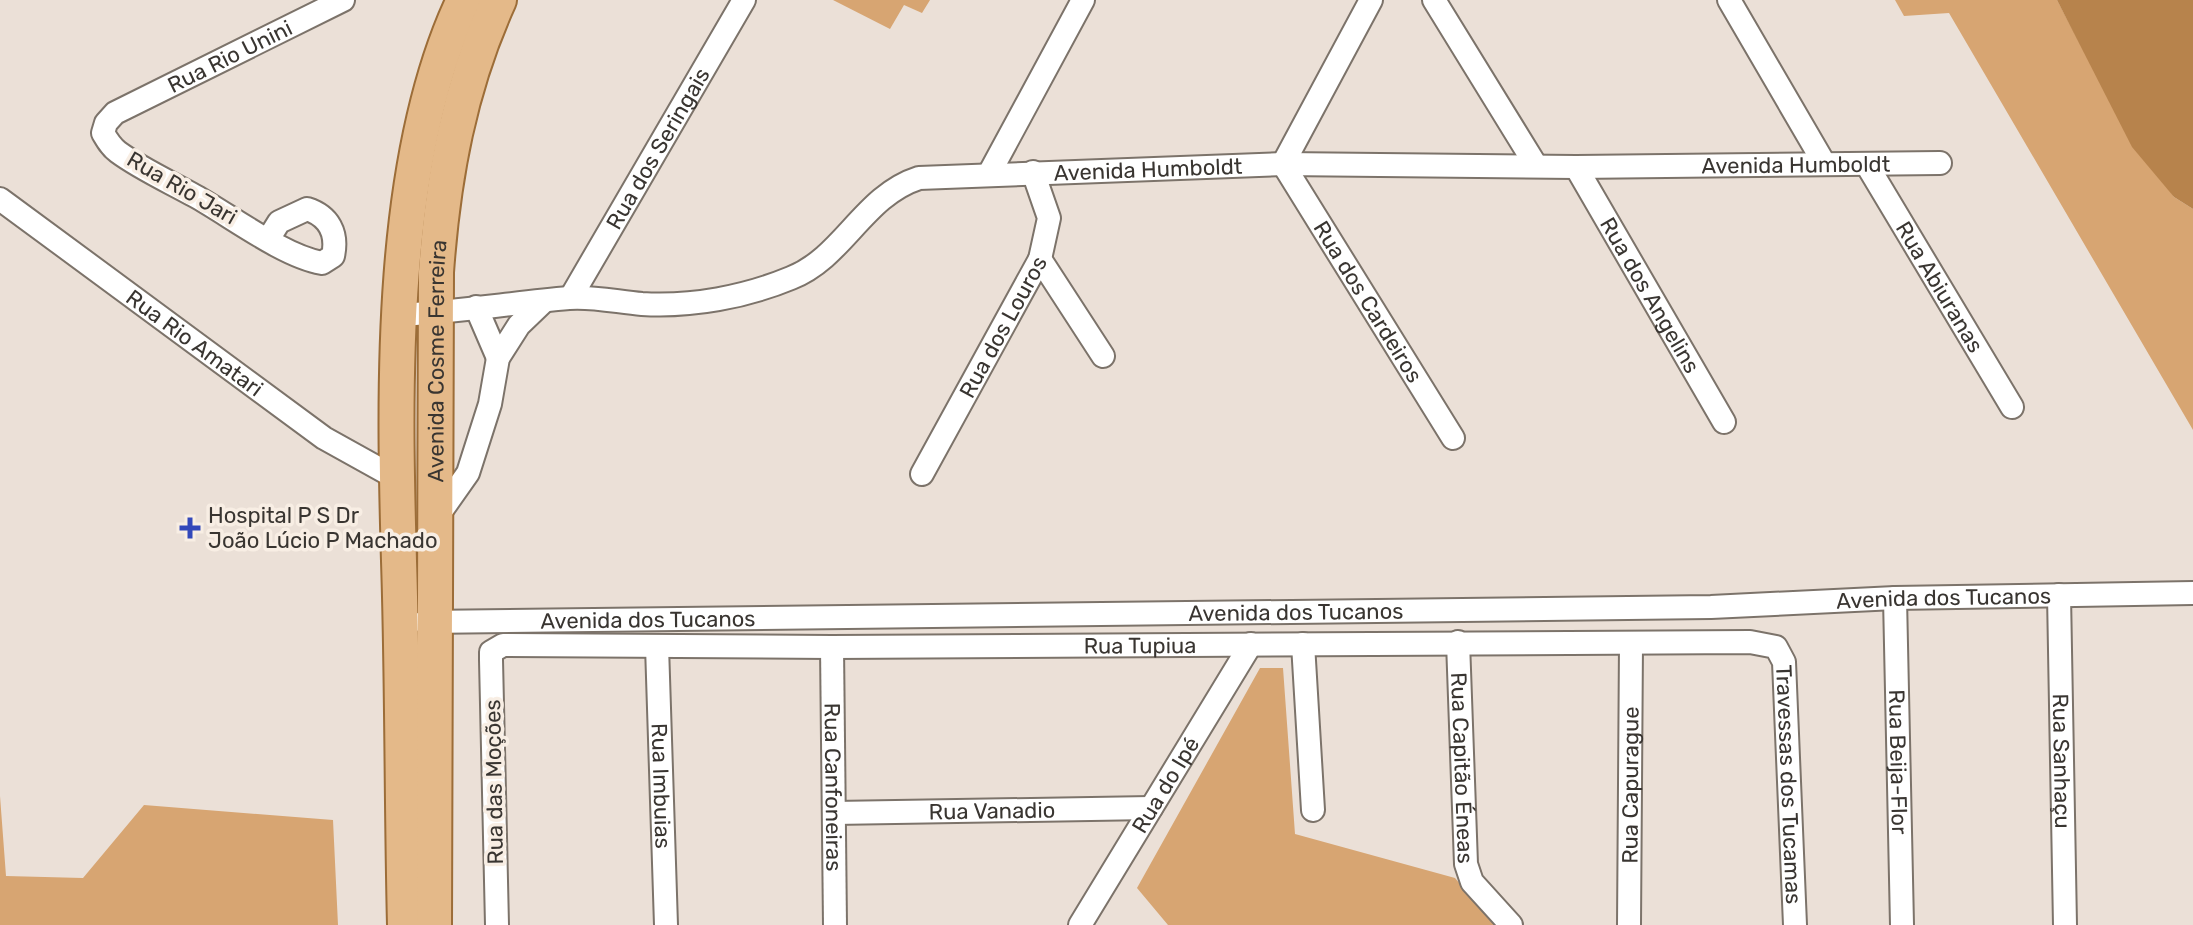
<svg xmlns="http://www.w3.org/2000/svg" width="2193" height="925" font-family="Rubik,sans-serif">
<rect width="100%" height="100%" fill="#ebe0d7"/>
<g fill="#d7a572">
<path d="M 833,0 L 930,0 L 922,13 L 904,5 L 890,29 Z"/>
<path d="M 1895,0 L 2057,0 L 2103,87 L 2174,197 L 2193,209 L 2193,430 L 1949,13 L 1904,16 Z"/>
<path d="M 1260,668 L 1283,668 L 1295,834 L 1455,878 L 1495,925 L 1168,925 L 1137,888 Z"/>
<path d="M 0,796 L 6,876 L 83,878 L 144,805 L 333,820 L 338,925 L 0,925 Z"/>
</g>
<path fill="#b7834c" d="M 2057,0 L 2193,0 L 2193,209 L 2174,197 L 2132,147 Z"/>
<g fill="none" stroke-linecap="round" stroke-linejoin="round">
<g stroke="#7c736a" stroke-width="26">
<g id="minor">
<path id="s1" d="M 1371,0 L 1283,164 L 1453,438"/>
<path d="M 1434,0 L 1535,164"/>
<path d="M 1729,0 L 1824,163"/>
<path id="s2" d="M 1867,165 L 2012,407"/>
<path id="s3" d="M 1576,167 L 1724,422"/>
<path d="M 989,174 L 1083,0"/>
<path id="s4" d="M 0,199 L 324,438 L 396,478"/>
<path id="s5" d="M 269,238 L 279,222 L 307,209 C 329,216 338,233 333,256 L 322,263 C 283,256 231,216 195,196 C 170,182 141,169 118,152 C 111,147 107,140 103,133 L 106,123 L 115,113 L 343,0"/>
<path d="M 1040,259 L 1103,356"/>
<path id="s6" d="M 571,297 L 744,0"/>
<path d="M 476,307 L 498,358"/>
<path id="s7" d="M 399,315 C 456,312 512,303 569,298 C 592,296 618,302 642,304 C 692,307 745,297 791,278 C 844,257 863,196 919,178 L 1283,164 L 1576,167 L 1940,163"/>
<path id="s8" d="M 922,474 L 1040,259 L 1049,218 L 1033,172"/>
<path d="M 437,517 L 468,473 L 490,404 L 498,358 L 519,325 L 543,302"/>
<path id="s9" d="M 2059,595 L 2065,925"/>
<path id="s10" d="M 1895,598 L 1902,925"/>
<path id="s11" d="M 424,622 L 1711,607 L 1895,598 L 2193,593"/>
<path id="s12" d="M 1458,642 L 1466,864 L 1472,882 L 1511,925"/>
<path d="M 1303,644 L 1313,810"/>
<path id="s13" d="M 657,646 L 666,925"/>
<path id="s14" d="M 832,647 L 835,925"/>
<path id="s15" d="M 834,813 L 1151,808"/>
<path id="s16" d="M 497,925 L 491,660 L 491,652 L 503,645 L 832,647 L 1750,642 L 1776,647 L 1784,662 L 1795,925"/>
<path id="s17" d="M 1080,925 L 1251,644"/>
<path id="s18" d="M 1629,925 L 1631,644"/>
</g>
</g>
<g stroke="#9c6d38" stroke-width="38">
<g id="primary">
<path d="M 405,925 C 402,804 403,682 399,561 C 394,389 389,158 464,0"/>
<path id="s19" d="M 434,925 L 436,272 C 443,176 459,88 499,0"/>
</g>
</g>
<use href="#minor" stroke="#fff" stroke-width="22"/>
<use href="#primary" stroke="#e4b989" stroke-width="34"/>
</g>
<path fill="#3348ba" stroke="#f8eee4" stroke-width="3" d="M186 516h8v8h8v8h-8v8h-8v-8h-8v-8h8z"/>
<g text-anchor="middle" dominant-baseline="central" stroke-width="7" stroke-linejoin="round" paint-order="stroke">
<g font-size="22" fill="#393531" stroke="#f8eee4">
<text stroke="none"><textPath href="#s5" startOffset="532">Rua Rio Unini</textPath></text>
<text stroke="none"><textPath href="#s6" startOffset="172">Rua dos Seringais</textPath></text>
<text stroke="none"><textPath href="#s7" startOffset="1438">Avenida Humboldt</textPath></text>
<text stroke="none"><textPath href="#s7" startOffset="790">Avenida Humboldt</textPath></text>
<text transform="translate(182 188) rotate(30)">Rua Rio Jari</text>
<text stroke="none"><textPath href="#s2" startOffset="142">Rua Abiuranas</textPath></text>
<text stroke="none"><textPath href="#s3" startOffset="148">Rua dos Angelins</textPath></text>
<text stroke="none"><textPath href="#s1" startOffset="348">Rua dos Cardeiros</textPath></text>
<text stroke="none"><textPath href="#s8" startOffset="168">Rua dos Louros</textPath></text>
<text stroke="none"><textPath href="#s4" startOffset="242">Rua Rio Amatari</textPath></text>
<text stroke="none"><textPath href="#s19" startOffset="564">Avenida Cosme Ferreira</textPath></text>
<text stroke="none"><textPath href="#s11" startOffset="1520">Avenida dos Tucanos</textPath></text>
<text stroke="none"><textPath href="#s11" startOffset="872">Avenida dos Tucanos</textPath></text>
<text stroke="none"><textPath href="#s11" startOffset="224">Avenida dos Tucanos</textPath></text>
<text stroke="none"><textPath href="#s16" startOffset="924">Rua Tupiua</textPath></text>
<text stroke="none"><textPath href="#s9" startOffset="166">Rua Sanhaçu</textPath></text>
<text stroke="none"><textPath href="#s10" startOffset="164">Rua Beija-Flor</textPath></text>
<text stroke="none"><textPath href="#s12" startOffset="126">Rua Capitão Éneas</textPath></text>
<text transform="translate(494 782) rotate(-91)">Rua das Moções</text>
<text stroke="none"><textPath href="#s18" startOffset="140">Rua Capurague</textPath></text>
<text stroke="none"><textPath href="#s13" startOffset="140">Rua Imbuias</textPath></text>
<text stroke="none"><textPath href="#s17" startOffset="164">Rua do Ipé</textPath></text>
<text stroke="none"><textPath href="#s16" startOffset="1700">Travessas dos Tucamas</textPath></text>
<text stroke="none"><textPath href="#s14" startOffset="140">Rua Canfoneiras</textPath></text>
<text stroke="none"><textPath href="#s15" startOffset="158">Rua Vanadio</textPath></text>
</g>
<g font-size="22" fill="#393531" stroke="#f8eee4" text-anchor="start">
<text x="208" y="515">Hospital P S Dr<tspan x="208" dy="25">João Lúcio P Machado</tspan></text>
</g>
</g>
</svg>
